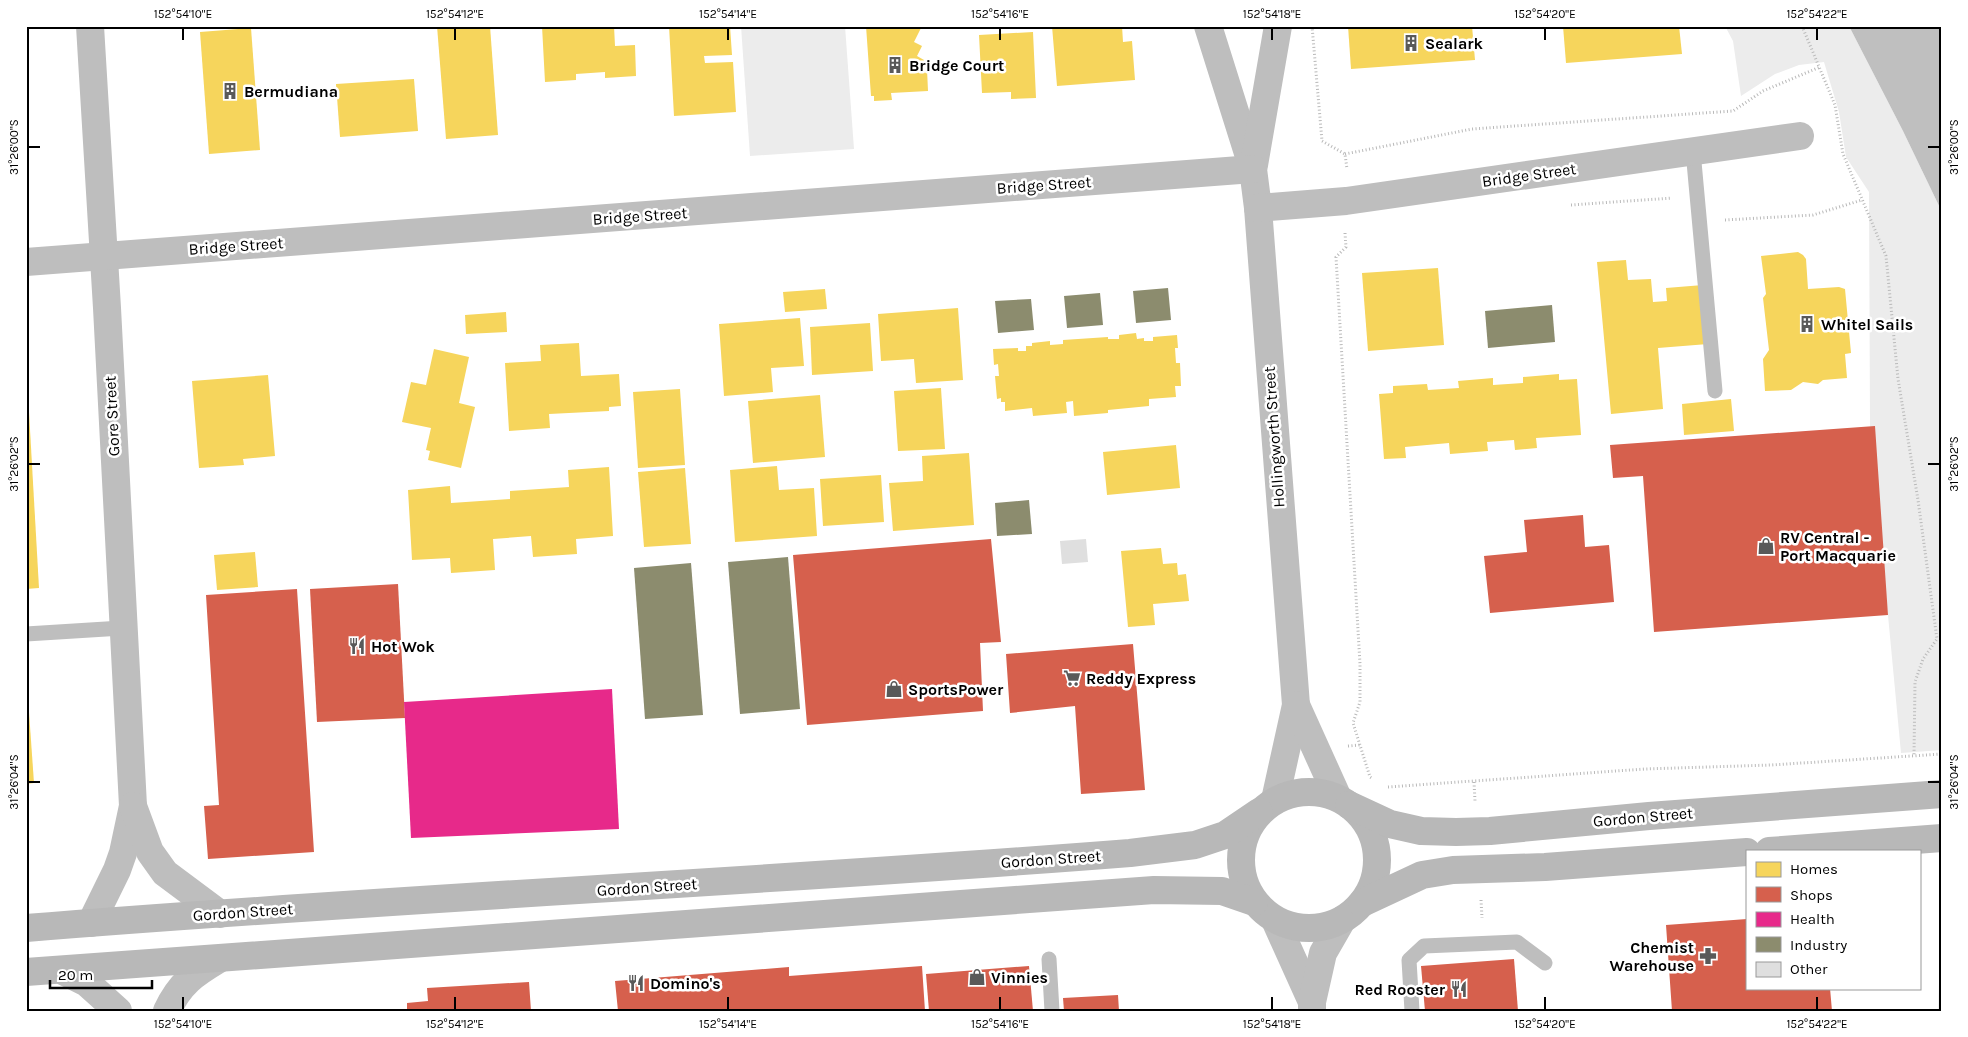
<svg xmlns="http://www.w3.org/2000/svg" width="1968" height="1037" font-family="Karla,sans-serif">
<rect width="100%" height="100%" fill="#fff"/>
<g fill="#ececec">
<path d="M 741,26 L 845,26 L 854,149 L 750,156 Z"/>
<path d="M 1725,26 L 1849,26 L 1903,131 L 1942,212 L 1942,750 L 1901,753 L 1870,425 L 1869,192 L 1846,157 L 1839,112 L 1824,62 L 1799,65 L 1775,74 L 1741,96 L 1733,41 Z"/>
<path d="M 1942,897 L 1942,1011 L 1938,1011 Z"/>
</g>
<path fill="#bfbfbf" d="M 1849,26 L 1942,26 L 1942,212 L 1903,131 Z"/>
<g fill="#f6d55c">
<path d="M 437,26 L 490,26 L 498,135 L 446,139 Z"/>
<path d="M 542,26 L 614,26 L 615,46 L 635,45 L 636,76 L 605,78 L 605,72 L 576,74 L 576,80 L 545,82 Z"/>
<path d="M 669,26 L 730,26 L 732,55 L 704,56 L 705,63 L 733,62 L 736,112 L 674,116 Z"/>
<path d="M 866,26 L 922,26 L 914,42 L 922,46 L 917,56 L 924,60 L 919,69 L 927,69 L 928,91 L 891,93 L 892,100 L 874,101 L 874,96 L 871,96 Z"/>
<path d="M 1052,26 L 1122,26 L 1123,42 L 1132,41 L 1135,80 L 1057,86 Z"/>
<path d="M 1348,26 L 1472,26 L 1475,60 L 1351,69 Z"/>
<path d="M 1563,26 L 1679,26 L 1682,54 L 1566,63 Z"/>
<path d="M 251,28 L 260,150 L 209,154 L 200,32 Z"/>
<path d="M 1033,32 L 1036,98 L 1011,99 L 1011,92 L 982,93 L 979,35 Z"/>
<path d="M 414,79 L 418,131 L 340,137 L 336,84 Z"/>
<path d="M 1798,252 L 1803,255 L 1806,259 L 1808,289 L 1839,287 L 1845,289 L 1851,353 L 1845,354 L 1847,378 L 1823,380 L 1818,384 L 1803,382 L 1791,390 L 1765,391 L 1763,359 L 1769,350 L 1763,298 L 1766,294 L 1761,256 Z"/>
<path d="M 1626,260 L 1628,280 L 1651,279 L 1653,302 L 1667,301 L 1666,288 L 1703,285 L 1708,344 L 1658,348 L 1663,409 L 1611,414 L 1597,262 Z"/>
<path d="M 1438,268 L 1444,345 L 1368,351 L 1362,273 Z"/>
<path d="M 825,289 L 827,309 L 785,312 L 783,292 Z"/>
<path d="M 958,308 L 963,380 L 916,383 L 914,359 L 881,361 L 878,314 Z"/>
<path d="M 506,312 L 507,332 L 466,334 L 465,315 Z"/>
<path d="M 800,318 L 804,366 L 771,368 L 773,392 L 724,396 L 719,324 Z"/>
<path d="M 870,323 L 873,371 L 812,375 L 810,327 Z"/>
<path d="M 1136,333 L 1137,339 L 1144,338 L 1144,341 L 1153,341 L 1153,337 L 1177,335 L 1178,348 L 1175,348 L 1176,363 L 1180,363 L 1181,386 L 1175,386 L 1176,397 L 1149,399 L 1149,406 L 1108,410 L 1108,413 L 1074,416 L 1073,401 L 1066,402 L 1067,413 L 1033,416 L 1032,408 L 1005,411 L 1005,402 L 1001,402 L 1001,398 L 997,399 L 995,376 L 999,376 L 998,364 L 994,365 L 993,349 L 1018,348 L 1018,351 L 1026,351 L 1026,346 L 1032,346 L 1032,343 L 1050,341 L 1050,345 L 1063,344 L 1063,340 L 1108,337 L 1108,339 L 1119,339 L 1119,335 Z"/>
<path d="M 579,343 L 581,376 L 619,374 L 621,406 L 609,407 L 609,411 L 549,414 L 550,428 L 509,431 L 505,363 L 541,361 L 540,345 Z"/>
<path d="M 434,349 L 469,357 L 459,403 L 475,407 L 461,468 L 428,460 L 430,451 L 426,450 L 431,428 L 402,422 L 411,382 L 426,385 Z"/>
<path d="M 1559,374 L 1559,380 L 1577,379 L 1581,435 L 1536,438 L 1537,448 L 1515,450 L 1514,440 L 1487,442 L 1488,451 L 1450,454 L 1449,443 L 1405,447 L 1406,458 L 1384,459 L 1379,394 L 1393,393 L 1393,386 L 1427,384 L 1428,390 L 1459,388 L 1458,381 L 1493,378 L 1493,385 L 1523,383 L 1523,377 Z"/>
<path d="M 268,375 L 275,456 L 243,459 L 244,465 L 199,468 L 192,381 Z"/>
<path d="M 941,388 L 945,449 L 898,451 L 894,391 Z"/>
<path d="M 680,389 L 685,465 L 638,468 L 633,392 Z"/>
<path d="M 26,394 L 28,394 L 39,588 L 26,589 Z"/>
<path d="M 820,395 L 825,457 L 753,463 L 748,401 Z"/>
<path d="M 1731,399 L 1734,431 L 1684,435 L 1682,404 Z"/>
<path d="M 1176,445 L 1180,488 L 1107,495 L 1103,452 Z"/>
<path d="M 969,453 L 974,525 L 893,531 L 889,483 L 923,481 L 922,456 Z"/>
<path d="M 777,466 L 779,490 L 814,488 L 817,536 L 735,542 L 730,470 Z"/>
<path d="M 609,467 L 613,536 L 576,539 L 577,554 L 533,557 L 531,536 L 493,539 L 495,570 L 451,573 L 450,558 L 412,560 L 408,490 L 450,486 L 451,503 L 510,499 L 510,491 L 569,487 L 568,470 Z"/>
<path d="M 685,468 L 691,544 L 644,547 L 638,472 Z"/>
<path d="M 881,475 L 884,522 L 823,526 L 820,479 Z"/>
<path d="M 1161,548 L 1163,564 L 1177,563 L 1178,575 L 1186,574 L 1189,601 L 1153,604 L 1155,625 L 1128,627 L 1121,551 Z"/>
<path d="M 255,552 L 258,587 L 217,590 L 214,555 Z"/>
<path d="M 26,698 L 28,698 L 34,783 L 26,784 Z"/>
</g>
<g fill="#d6604d">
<path d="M 1875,426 L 1888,615 L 1654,632 L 1643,476 L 1613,478 L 1610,445 Z"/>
<path d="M 1583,515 L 1585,547 L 1609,545 L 1614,602 L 1490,613 L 1484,556 L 1527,552 L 1524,520 Z"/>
<path d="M 991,539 L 1001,642 L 980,643 L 983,711 L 807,725 L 793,555 Z"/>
<path d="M 398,584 L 405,718 L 317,722 L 310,589 Z"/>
<path d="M 297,589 L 314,852 L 208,859 L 204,806 L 219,805 L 206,595 Z"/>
<path d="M 1133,644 L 1145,790 L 1081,794 L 1075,706 L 1010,713 L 1006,654 Z"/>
<path d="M 1747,919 L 1747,988 L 1830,988 L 1832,1011 L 1672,1011 L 1666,925 Z"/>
<path d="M 1514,959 L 1518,1011 L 1425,1011 L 1421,966 Z"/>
<path d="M 922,966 L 925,1011 L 618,1011 L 615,981 L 789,967 L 789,976 Z"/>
<path d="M 1029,966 L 1033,1011 L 929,1011 L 926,974 Z"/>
<path d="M 529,982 L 531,1011 L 407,1011 L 407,1003 L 428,1001 L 427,988 Z"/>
<path d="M 1118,995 L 1119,1011 L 1064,1011 L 1063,998 Z"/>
</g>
<path fill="#e7298a" d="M 612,689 L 619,829 L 411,838 L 404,702 Z"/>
<g fill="#8c8c6e">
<path d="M 1168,288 L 1171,320 L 1136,323 L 1133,291 Z"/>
<path d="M 1100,293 L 1103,325 L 1067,328 L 1064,296 Z"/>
<path d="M 1031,299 L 1034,330 L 998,333 L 995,301 Z"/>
<path d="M 1552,305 L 1555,342 L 1488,348 L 1485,311 Z"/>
<path d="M 1029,500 L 1032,534 L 997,536 L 995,503 Z"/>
<path d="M 788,557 L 800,709 L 740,714 L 728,562 Z"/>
<path d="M 691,563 L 703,715 L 645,719 L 634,568 Z"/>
</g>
<path fill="#dfdfdf" d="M 1086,539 L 1088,562 L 1062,564 L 1060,541 Z"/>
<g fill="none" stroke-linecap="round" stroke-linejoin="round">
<g stroke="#b9b9b9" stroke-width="3" stroke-dasharray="1 2.5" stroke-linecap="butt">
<path d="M 1312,26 L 1322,141 L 1345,154 L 1347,169"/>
<path d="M 1802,26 L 1835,105 L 1843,154 L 1886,256 L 1898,379 L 1918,500 L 1937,639 L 1923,659 L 1915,682 L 1914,755"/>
<path d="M 1345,154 L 1472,129 L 1733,111 L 1763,91 L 1820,67"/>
<path d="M 1571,205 L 1672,198"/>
<path d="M 1725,220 L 1813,215 L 1862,200"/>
<path d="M 1345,233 L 1346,247 L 1336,257 L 1360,664 L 1360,702 L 1353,723 L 1370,777 L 1373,779"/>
<path d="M 1348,746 L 1360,745"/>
<path d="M 1474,782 L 1475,801"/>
<path d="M 1388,787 L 1645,769 L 1771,765 L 1942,754"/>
<path d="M 1481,900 L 1482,918"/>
</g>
<g stroke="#bebebe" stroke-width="15">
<path d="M 1693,151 L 1715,391"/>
<path d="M 26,634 L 122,628"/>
<path d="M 1049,959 L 1052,1011"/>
<path d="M 1412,1011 L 1409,960 L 1424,946 L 1517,942 L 1545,963"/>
</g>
<g stroke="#bebebe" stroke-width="28">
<path d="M 90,26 L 107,308 L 133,806 L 123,853 L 117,870 L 91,923"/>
<path d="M 1208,26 L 1253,169 L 1258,208 L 1296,705 L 1275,800"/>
<path d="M 1254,165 L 1278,26"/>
<path d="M 1258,208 L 1346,201 L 1800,136"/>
<path d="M 26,262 L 1253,169"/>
<path d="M 1296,705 L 1338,798"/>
<path d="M 133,806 L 150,852 L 165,873 L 220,914"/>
<path d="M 1275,920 L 1312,1002"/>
<path d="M 61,970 L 87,983 L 118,1011"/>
<path d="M 167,1011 C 180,983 194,974 219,959"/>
<path d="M 1312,1011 L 1312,1002 L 1323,953 L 1342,920"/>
</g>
<g stroke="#b8b8b8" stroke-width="28">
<circle cx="1309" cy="860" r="68"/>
<path d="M 1349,805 L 1390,824 L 1421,831 L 1456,832 L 1490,831 L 1649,816 L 1942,794"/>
<path d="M 1769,851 L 1942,838"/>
<path d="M 1362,903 L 1422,875 L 1453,870 L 1545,867 L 1747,852"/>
<path d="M 26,928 C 394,898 762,882 1130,853 L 1195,845 L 1225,835 L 1259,812"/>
<path d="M 26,972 L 1154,890 L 1222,891 L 1254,902"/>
</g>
</g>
<path fill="none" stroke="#000" stroke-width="2" d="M 183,28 L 183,40M 455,28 L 455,40M 728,28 L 728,40M 1000,28 L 1000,40M 1272,28 L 1272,40M 1545,28 L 1545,40M 1817,28 L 1817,40M 28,147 L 40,147M 1928,147 L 1940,147M 28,464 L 40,464M 1928,464 L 1940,464M 28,782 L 40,782M 1928,782 L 1940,782M 183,997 L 183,1010M 455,997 L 455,1010M 728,997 L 728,1010M 1000,997 L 1000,1010M 1272,997 L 1272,1010M 1545,997 L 1545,1010M 1817,997 L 1817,1010"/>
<defs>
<g id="building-bare" transform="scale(1.35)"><path d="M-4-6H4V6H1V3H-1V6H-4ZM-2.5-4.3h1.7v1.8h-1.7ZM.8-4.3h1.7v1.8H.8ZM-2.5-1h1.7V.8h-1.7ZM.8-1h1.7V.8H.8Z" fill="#595959" stroke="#fff" stroke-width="2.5" paint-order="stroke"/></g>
<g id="shop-bare" transform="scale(1.35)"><path d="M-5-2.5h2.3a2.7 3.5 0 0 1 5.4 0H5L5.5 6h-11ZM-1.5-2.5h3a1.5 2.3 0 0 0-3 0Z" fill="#595959" stroke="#fff" stroke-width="2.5" paint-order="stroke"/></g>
<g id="restaurant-bare" transform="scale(1.35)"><path d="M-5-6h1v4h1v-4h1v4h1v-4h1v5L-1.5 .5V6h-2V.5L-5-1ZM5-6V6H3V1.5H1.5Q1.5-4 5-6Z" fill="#595959" stroke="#fff" stroke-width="2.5" paint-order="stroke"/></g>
<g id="supermarket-bare" transform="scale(1.35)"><path d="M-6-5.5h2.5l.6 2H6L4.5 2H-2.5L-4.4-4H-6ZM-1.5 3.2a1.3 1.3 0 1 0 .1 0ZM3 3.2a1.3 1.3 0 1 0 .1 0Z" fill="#595959" stroke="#fff" stroke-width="2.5" paint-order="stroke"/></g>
<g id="pharmacy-bare" transform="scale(1.35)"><path d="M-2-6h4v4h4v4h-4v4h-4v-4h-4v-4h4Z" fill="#595959" stroke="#fff" stroke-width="2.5" paint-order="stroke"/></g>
</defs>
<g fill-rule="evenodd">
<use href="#building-bare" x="1411" y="43"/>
<use href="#building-bare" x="895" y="65"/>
<use href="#building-bare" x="230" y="91"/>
<use href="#building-bare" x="1807" y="324"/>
<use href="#shop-bare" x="1766" y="546"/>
<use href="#restaurant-bare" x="357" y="646"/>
<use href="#supermarket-bare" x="1072" y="678"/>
<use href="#shop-bare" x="894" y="689"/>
<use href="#pharmacy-bare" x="1708" y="956"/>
<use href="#shop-bare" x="977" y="977"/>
<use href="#restaurant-bare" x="636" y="983"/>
<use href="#restaurant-bare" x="1459" y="989"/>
</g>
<g text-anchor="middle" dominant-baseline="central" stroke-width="5" stroke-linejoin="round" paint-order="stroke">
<g font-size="16" font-weight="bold" fill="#000" stroke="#fff" text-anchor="start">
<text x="1425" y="43">Sealark</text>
<text x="909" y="65">Bridge Court</text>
<text x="244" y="91">Bermudiana</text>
<text x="1821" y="324">Whitel Sails</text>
<text x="1780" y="537">RV Central -<tspan x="1780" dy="18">Port Macquarie</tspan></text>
<text x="371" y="646">Hot Wok</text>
<text x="1086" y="678">Reddy Express</text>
<text x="908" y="689">SportsPower</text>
<text x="1694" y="947" text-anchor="end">Chemist<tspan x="1694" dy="18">Warehouse</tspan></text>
<text x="991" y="977">Vinnies</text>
<text x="650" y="983">Domino's</text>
<text x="1445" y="989" text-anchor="end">Red Rooster</text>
</g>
<g font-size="16" fill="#000" stroke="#fff">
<text transform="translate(1529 175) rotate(-8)">Bridge Street</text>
<text transform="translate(1044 185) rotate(-4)">Bridge Street</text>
<text transform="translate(640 216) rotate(-4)">Bridge Street</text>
<text transform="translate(236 246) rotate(-4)">Bridge Street</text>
<text transform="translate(112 416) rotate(-93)">Gore Street</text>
<text transform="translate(1274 437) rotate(-94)">Hollingworth Street</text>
<text transform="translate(1643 817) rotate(-5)">Gordon Street</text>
<text transform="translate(1051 859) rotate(-4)">Gordon Street</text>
<text transform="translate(647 887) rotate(-4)">Gordon Street</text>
<text transform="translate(243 912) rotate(-4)">Gordon Street</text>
</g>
</g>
<rect width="1968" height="1037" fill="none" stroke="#ffffff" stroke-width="55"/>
<rect x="1746" y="850" width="175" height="140" fill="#ffffff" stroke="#999999"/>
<rect x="1756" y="862" width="25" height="15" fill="#f6d55c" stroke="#999999"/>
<text x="1790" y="874" font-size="15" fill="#000000">Homes</text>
<rect x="1756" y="887" width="25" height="15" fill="#d6604d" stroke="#999999"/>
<text x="1790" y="900" font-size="15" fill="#000000">Shops</text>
<rect x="1756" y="912" width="25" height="15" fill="#e7298a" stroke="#999999"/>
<text x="1790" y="924" font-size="15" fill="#000000">Health</text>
<rect x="1756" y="937" width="25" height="15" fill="#8c8c6e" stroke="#999999"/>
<text x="1790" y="950" font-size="15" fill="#000000">Industry</text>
<rect x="1756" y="962" width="25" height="15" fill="#dfdfdf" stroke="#999999"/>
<text x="1790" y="974" font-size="15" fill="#000000">Other</text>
<path d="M50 980v8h102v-8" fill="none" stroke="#000000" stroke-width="2.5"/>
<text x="58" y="980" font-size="15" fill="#000000" stroke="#ffffff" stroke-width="4" paint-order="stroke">20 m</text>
<rect x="28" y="28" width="1912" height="982" fill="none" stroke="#000" stroke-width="2"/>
<g font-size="12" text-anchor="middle" fill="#000">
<text x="183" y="18">152°54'10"E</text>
<text x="455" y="18">152°54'12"E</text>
<text x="728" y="18">152°54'14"E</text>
<text x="1000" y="18">152°54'16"E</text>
<text x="1272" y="18">152°54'18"E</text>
<text x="1545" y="18">152°54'20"E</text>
<text x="1817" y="18">152°54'22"E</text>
<text transform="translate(14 147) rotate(-90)" y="4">31°26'00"S</text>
<text transform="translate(1954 147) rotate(-90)" y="4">31°26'00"S</text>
<text transform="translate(14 464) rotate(-90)" y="4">31°26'02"S</text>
<text transform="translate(1954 464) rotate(-90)" y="4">31°26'02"S</text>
<text transform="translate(14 782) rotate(-90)" y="4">31°26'04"S</text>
<text transform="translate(1954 782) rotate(-90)" y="4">31°26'04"S</text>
<text x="183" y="1028">152°54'10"E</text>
<text x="455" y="1028">152°54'12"E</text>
<text x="728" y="1028">152°54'14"E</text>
<text x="1000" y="1028">152°54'16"E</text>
<text x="1272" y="1028">152°54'18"E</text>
<text x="1545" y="1028">152°54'20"E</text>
<text x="1817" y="1028">152°54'22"E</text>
</g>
</svg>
